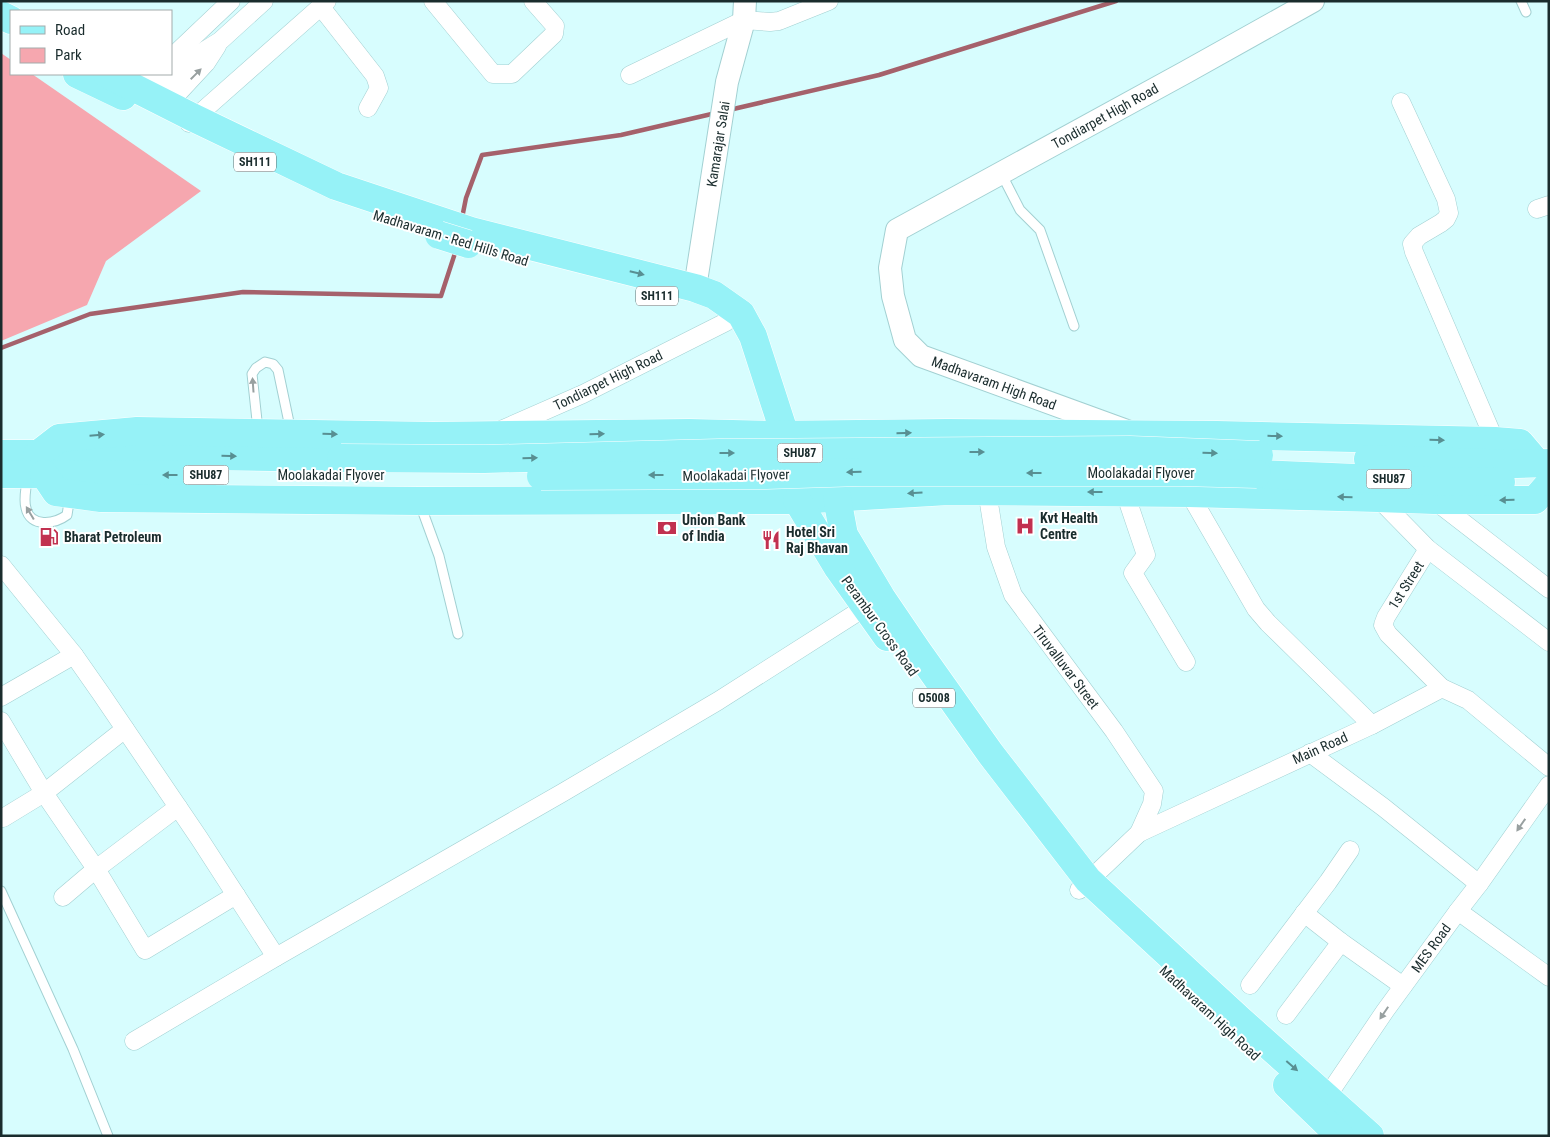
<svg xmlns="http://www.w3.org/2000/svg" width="1550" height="1137" font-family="'Roboto Condensed',sans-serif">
<rect width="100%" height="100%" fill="#d7fdfe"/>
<path fill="#f6a7af" d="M 1,53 L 11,60 L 11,74 L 32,74 L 201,191 L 106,261 L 87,305 L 1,341 Z"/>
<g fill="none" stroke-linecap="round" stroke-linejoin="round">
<g stroke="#a5616b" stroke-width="4.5">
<path d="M 729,110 L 879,75 L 1116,1"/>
<path d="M 462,218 L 466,198 L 482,155 L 621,135 L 716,113"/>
<path d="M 1,348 L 90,314 L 243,292 L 441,296 L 456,250"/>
</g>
<g stroke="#a2d0d2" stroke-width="11">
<g id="service">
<path d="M 1521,1 L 1526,12"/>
<path d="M 1001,173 L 1020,210 L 1040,230 L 1074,326"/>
<path d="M 258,430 L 252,374 L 256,368 L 265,362 L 273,364 L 278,370 L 291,432"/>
<path d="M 27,476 C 27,486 23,499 26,508 C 30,528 55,524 67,515 L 70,496"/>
<path d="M 420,504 L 439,556 L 458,634"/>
<path d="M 1,891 L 73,1049 L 108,1136"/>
</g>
</g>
<g stroke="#a2d0d2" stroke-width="19">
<g id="minor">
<path d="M 433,1 L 493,74 L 512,74 L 554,34 L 555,26 L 533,1"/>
<path d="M 321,7 L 375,76 L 379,88 L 368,108"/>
<path d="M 171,58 L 231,1"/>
<path d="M 630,75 L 744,20 L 770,22 L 779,21 L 829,1"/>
<path d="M 138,90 L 155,74"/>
<path d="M 152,98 L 196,56 L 220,41 L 264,1"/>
<path d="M 1401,102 L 1446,199 L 1449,213 L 1446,219 L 1441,223 L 1419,236 L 1412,244 L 1414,252 L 1495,441"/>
<path d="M 167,105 L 206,63 L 217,46"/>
<path d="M 189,123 L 327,1"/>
<path d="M 1537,209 L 1549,205"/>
<path d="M 501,430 L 583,394 L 726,322"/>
<path d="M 987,491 L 996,547 L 1013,595 L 1114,731 L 1154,791 L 1152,804 L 1139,833"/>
<path d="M 1125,493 L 1146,555 L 1133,573 L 1186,662"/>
<path d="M 1189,493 L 1256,609 L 1268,623 L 1372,725"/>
<path d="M 1378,498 L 1428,549 L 1549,642"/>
<path d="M 1434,500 L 1549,589"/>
<path d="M 1428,549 L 1386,617 L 1383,625 L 1388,634 L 1442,688"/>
<path d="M 1,565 L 74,655 L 102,695 L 199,838 L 276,957"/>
<path d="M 1,697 L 74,655"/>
<path d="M 1,721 L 44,793 L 96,869 L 145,950 L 236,895"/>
<path d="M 1310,753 L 1383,807 L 1479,884"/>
<path d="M 3,818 L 44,793 L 125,729"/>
<path d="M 1079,890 L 1139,833 L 1372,725 L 1442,688 L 1468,700 L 1549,767"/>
<path d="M 63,897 L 96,869 L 178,807"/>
<path d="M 1458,911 L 1549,977"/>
<path d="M 1304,913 L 1341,942 L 1403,986"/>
<path d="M 1250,985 L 1328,882 L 1350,850"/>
<path d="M 1286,1015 L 1341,942"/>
<path d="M 134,1041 L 276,957 L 562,793 L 718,701 L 875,601"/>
<path d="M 1322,1104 L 1385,1011 L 1458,911 L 1479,884 L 1549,785"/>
</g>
</g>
<g stroke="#a2d0d2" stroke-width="24">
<g id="tertiary">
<path d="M 695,288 L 727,82 L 744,20 L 745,1"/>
<path d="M 1127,431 L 921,356 L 905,340 L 893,296 L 890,268 L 897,230 L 1186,72 L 1313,1"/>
</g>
</g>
<g stroke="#fff" stroke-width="29">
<g id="primary">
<path d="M 1,15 L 11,20"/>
<path d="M 77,74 L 123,96"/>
<path d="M 107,74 L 194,118 L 336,186 L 471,231 L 695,288 L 714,295 L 741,314 L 753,336 L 785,435"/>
<path d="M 1,454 L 75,454 L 341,458"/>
<path d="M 37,455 L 59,438 L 137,431 L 433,436 L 689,433 L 770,435 L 947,433 L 1217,435 L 1495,441 L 1520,443 L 1537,463"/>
<path d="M 1368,459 L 1516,464 L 1549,463"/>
<path d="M 1,474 L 207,475"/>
<path d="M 44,474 L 56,492 L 101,498 L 419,501 L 797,500 L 948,491 L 1189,493 L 1378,498 L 1434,500 L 1535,500 L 1549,484"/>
<path d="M 1257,474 L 1430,481 L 1501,482"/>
<path d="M 837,498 L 844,535 L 881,597 L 917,650 L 990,753 L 1088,880 L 1240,1020 L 1370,1136"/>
<path d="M 797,500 L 838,568 L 887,637"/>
<path d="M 1287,1085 L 1340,1136"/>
</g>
</g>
<use href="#service" stroke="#fff" stroke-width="9"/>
<use href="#minor" stroke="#fff" stroke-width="18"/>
<use href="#tertiary" stroke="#fff" stroke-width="22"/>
<use href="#primary" stroke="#96f2f7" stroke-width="28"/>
<g stroke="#fff" stroke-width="29" stroke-linecap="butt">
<g id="primary-bridge">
<path d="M 439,235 L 468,244"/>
<path d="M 341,458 L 484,459 L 719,453 L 1130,450 L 1259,455"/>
<path d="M 541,476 L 766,475 L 861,472 L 1180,472 L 1257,474"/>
</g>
</g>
<use href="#primary-bridge" stroke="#96f2f7" stroke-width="28"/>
</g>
<defs><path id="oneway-solid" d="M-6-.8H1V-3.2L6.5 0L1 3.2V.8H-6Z" transform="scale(1.25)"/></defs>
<g fill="#98a0a0">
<use href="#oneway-solid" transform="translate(196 74) rotate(-45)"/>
<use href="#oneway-solid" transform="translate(253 385) rotate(-94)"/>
<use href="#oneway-solid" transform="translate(30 513) rotate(-121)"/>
<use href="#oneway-solid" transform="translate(1521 825) rotate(125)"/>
<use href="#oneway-solid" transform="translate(1384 1013) rotate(124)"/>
</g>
<g fill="#588f92">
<use href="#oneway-solid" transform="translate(637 273) rotate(14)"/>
<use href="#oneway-solid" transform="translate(904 433) rotate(-1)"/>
<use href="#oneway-solid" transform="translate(330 434) rotate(1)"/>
<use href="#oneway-solid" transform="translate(597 434) rotate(-1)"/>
<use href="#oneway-solid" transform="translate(97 435) rotate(-5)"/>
<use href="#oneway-solid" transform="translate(1275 436) rotate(1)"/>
<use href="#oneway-solid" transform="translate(1437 440) rotate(1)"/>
<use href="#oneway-solid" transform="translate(977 452)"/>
<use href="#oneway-solid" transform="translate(727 453)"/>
<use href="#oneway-solid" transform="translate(1210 453) rotate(2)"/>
<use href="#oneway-solid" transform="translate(229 456) rotate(1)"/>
<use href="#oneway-solid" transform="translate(530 458) rotate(-1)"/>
<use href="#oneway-solid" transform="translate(854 472) rotate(179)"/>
<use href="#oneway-solid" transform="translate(1034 473) rotate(180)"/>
<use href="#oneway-solid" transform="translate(170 475) rotate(-180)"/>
<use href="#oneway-solid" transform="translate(656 475) rotate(180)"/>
<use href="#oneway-solid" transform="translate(1095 492) rotate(-180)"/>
<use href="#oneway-solid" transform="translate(915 493) rotate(176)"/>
<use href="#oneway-solid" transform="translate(1345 497) rotate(-179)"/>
<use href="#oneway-solid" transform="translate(1507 500) rotate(179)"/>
<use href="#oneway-solid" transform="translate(1292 1066) rotate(41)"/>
</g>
<defs>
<g id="hospital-bare" transform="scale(1.5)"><path d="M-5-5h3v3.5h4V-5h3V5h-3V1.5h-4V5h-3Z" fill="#c13150" stroke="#fff" stroke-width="2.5" paint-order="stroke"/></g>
<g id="bank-bare" transform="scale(1.5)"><path d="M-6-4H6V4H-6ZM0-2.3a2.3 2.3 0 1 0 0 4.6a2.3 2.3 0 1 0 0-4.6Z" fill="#c13150" stroke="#fff" stroke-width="2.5" paint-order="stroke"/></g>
<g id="fuel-bare" transform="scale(1.5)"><path d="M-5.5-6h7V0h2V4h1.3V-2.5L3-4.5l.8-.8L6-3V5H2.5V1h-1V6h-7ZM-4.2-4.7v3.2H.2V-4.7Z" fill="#c13150" stroke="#fff" stroke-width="2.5" paint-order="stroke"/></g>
<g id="restaurant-bare" transform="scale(1.5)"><path d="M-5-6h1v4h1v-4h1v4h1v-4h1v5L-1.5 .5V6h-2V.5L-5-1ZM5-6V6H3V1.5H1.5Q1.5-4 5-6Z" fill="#c13150" stroke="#fff" stroke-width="2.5" paint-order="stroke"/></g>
</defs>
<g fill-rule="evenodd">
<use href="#hospital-bare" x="1025" y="526"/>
<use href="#bank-bare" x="667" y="528"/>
<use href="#fuel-bare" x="49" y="537"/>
<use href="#restaurant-bare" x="771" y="540"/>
</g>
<g text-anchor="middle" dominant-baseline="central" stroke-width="4" stroke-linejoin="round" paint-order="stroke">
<g fill="#fff" stroke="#5f6b6c" stroke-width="1">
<rect x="234" y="152.5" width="42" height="19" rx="4"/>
<rect x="636" y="286.5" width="42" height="19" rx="4"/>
<rect x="777.5" y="443.5" width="45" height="19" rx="4"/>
<rect x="183.5" y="465.5" width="45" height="19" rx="4"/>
<rect x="1366.5" y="469.5" width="45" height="19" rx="4"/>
<rect x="913" y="688.5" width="42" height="19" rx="4"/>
</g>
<g font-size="12" font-weight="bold" fill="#1a2c2d">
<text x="255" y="162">SH111</text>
<text x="657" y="296">SH111</text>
<text x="800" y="453">SHU87</text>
<text x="206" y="475">SHU87</text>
<text x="1389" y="479">SHU87</text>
<text x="934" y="698">O5008</text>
</g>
<g font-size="14" fill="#1a2c2d" stroke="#fff">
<text transform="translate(1105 116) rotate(-29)">Tondiarpet High Road</text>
<text transform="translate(718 144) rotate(-81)">Kamarajar Salai</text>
<text transform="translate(451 238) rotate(17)">Madhavaram - Red Hills Road</text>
<text transform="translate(608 380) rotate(-26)">Tondiarpet High Road</text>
<text transform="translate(994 383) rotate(20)">Madhavaram High Road</text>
<text x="1141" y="473">Moolakadai Flyover</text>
<text x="331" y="475">Moolakadai Flyover</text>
<text transform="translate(736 475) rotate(-1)">Moolakadai Flyover</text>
<text transform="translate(1406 585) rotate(-58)">1st Street</text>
<text transform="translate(880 626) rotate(54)">Perambur Cross Road</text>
<text transform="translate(1066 667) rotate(53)">Tiruvalluvar Street</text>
<text transform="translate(1320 748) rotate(-24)">Main Road</text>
<text transform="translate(1431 948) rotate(-54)">MES Road</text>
<text transform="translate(1210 1013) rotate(43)">Madhavaram High Road</text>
</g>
<g font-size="14" font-weight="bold" fill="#1a2c2d" stroke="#fff" text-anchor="start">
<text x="1040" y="518">Kvt Health<tspan x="1040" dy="16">Centre</tspan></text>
<text x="682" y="520">Union Bank<tspan x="682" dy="16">of India</tspan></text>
<text x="786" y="532">Hotel Sri<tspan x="786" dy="16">Raj Bhavan</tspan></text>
<text x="64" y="537">Bharat Petroleum</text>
</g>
</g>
<rect width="1550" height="1137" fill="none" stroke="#1a2c2d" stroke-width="5"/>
<rect x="10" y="10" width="162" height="65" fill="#ffffff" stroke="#a3abab"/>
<rect x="20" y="26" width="25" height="8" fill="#96f2f7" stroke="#a3abab"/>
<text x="55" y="35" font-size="15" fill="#1a2c2d">Road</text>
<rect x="20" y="48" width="25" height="15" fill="#f6a7af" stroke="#a3abab"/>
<text x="55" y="60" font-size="15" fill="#1a2c2d">Park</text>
</svg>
